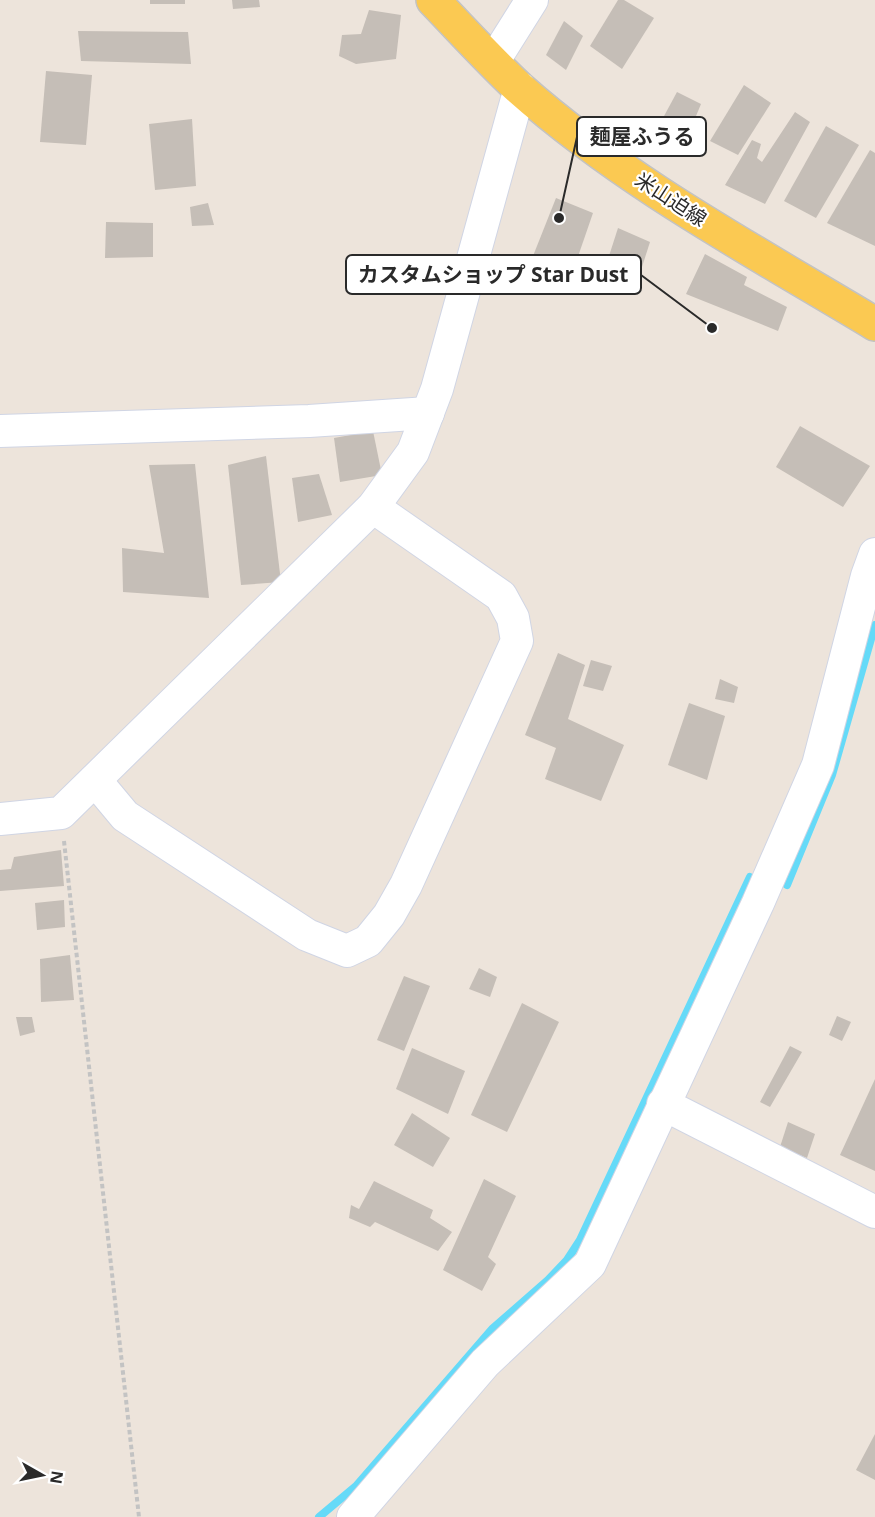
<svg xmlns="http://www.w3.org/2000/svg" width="875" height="1517" font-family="'Open Sans','Noto Sans JP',sans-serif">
<rect width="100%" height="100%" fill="#ede4db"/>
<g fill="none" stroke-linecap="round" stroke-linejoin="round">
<g stroke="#65daf8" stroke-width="8">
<path d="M 787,885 L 832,775 L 875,625"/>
<path d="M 319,1517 L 356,1486 L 492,1329 L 548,1280 L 567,1260 L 580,1240 L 750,877"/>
</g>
</g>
<g fill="#c5beb7">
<rect x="150" y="0" width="35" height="4"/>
<path d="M 232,0 L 259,0 L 260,7 L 233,9 Z"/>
<path d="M 618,0 L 624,0 L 654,18 L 622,69 L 590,46 Z"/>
<path d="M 369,10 L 401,15 L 396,59 L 356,64 L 339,56 L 342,35 L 361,34 Z"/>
<path d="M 564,21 L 583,36 L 566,70 L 546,55 Z"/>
<path d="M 78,31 L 188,32 L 191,64 L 81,61 Z"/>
<path d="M 46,71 L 92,75 L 86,145 L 40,142 Z"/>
<path d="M 744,85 L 771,103 L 738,155 L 710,141 Z"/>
<path d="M 677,92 L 701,104 L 679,157 L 650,142 Z"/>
<path d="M 795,112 L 810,122 L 765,204 L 725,185 L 752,140 L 761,144 L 757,158 L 762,162 Z"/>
<path d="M 192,119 L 196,186 L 155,190 L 149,124 Z"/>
<path d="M 826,126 L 859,145 L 816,218 L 784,201 Z"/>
<path d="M 870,150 L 875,153 L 875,246 L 827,223 Z"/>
<path d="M 556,198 L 593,213 L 573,271 L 533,256 Z"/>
<path d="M 208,203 L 214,225 L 192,226 L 190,207 Z"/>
<path d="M 106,222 L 153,223 L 153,257 L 105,258 Z"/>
<path d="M 618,228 L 650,242 L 633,295 L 600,284 Z"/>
<path d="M 705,254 L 747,277 L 744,285 L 787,307 L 778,331 L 686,294 Z"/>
<path d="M 800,426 L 870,466 L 843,507 L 776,467 Z"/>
<path d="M 373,431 L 382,475 L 340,482 L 334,438 Z"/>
<path d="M 266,456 L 281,582 L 241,585 L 228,465 Z"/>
<path d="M 195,464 L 209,598 L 123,592 L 122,548 L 164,553 L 149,465 Z"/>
<path d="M 319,474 L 332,515 L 298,522 L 292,478 Z"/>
<path d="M 558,653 L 585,665 L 568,719 L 624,745 L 601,801 L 545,779 L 556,748 L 525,735 Z"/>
<path d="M 591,660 L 612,666 L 603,691 L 583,686 Z"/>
<path d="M 720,679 L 738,687 L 734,703 L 715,699 Z"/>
<path d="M 689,703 L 725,716 L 707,780 L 668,765 Z"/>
<path d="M 61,850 L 64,886 L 0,891 L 0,870 L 11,869 L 14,857 Z"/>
<path d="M 64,900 L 65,927 L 37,930 L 35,903 Z"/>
<path d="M 70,955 L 74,1000 L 41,1002 L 40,959 Z"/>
<path d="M 479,968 L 497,977 L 490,997 L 469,989 Z"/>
<path d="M 404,976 L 430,986 L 404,1051 L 377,1040 Z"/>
<path d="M 522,1003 L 559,1022 L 507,1132 L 471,1115 Z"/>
<path d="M 837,1016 L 851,1022 L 842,1041 L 829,1035 Z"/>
<path d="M 16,1017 L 32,1017 L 35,1032 L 20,1036 Z"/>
<path d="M 790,1046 L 802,1052 L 770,1107 L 760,1102 Z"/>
<path d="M 412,1048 L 465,1071 L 448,1114 L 396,1089 Z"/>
<path d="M 875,1079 L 875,1171 L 840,1155 Z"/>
<path d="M 412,1113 L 450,1138 L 433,1167 L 394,1145 Z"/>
<path d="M 788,1122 L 815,1134 L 807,1158 L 780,1147 Z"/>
<path d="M 484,1179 L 516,1196 L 488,1257 L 496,1264 L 482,1291 L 443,1270 Z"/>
<path d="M 374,1181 L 433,1210 L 430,1218 L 452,1232 L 438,1251 L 375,1222 L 370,1227 L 349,1218 L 351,1205 L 359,1209 Z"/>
<path d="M 875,1434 L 875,1480 L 856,1470 Z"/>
</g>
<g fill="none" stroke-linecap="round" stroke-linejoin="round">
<g stroke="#d0d5e4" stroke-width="34">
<g id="minor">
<path d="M 493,62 L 532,0"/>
<path d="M 0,431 L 309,421 L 428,413"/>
<path d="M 95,780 L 125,816 L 307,935 L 347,951 L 368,941 L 389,915 L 406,885 L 517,641 L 513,618 L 501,596 L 373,507"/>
<path d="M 0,819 L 61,813 L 373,507 L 413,452 L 437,389 L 520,88"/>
<path d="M 663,1104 L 875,1212"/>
<path d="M 353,1517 L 485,1363 L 590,1264 L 758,903 L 818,765 L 867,576 L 875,554"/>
</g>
</g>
<g stroke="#c3c3c3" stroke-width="36">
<path id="major" d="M 433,0 C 461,29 489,60 519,88 C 625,182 754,251 875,324"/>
</g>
<path stroke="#c3c3c3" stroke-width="4" stroke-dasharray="4.5 3" stroke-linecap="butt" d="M 64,841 L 139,1517"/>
<use href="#minor" stroke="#fff" stroke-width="32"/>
<use href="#major" stroke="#fbc952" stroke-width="33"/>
</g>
<g text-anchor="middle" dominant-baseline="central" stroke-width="4.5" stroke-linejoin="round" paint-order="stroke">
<g font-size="20" fill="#2a2a2a" stroke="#fff">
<text transform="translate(671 199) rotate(33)">米山迫線</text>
</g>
</g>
<path fill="none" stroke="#2a2a2a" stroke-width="2" d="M559 218L577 137M712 328L641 275"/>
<g fill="#2a2a2a" stroke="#fff" stroke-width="2">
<circle cx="559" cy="218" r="6"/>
<circle cx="712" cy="328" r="6"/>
</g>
<g fill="#fff" stroke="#2a2a2a" stroke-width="2">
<rect x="577" y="117" width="129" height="39" rx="6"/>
<rect x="346" y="255" width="295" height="39" rx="6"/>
</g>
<g font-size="21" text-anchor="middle" font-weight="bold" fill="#2a2a2a">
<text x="642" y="144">麺屋ふうる</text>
<text x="493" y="282">カスタムショップ Star Dust</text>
</g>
<g transform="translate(42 1475) rotate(99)" stroke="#ffffff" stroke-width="4.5" paint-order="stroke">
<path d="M0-4.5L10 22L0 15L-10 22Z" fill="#2a2a2a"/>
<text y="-9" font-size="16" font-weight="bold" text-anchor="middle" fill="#2a2a2a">N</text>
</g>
</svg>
